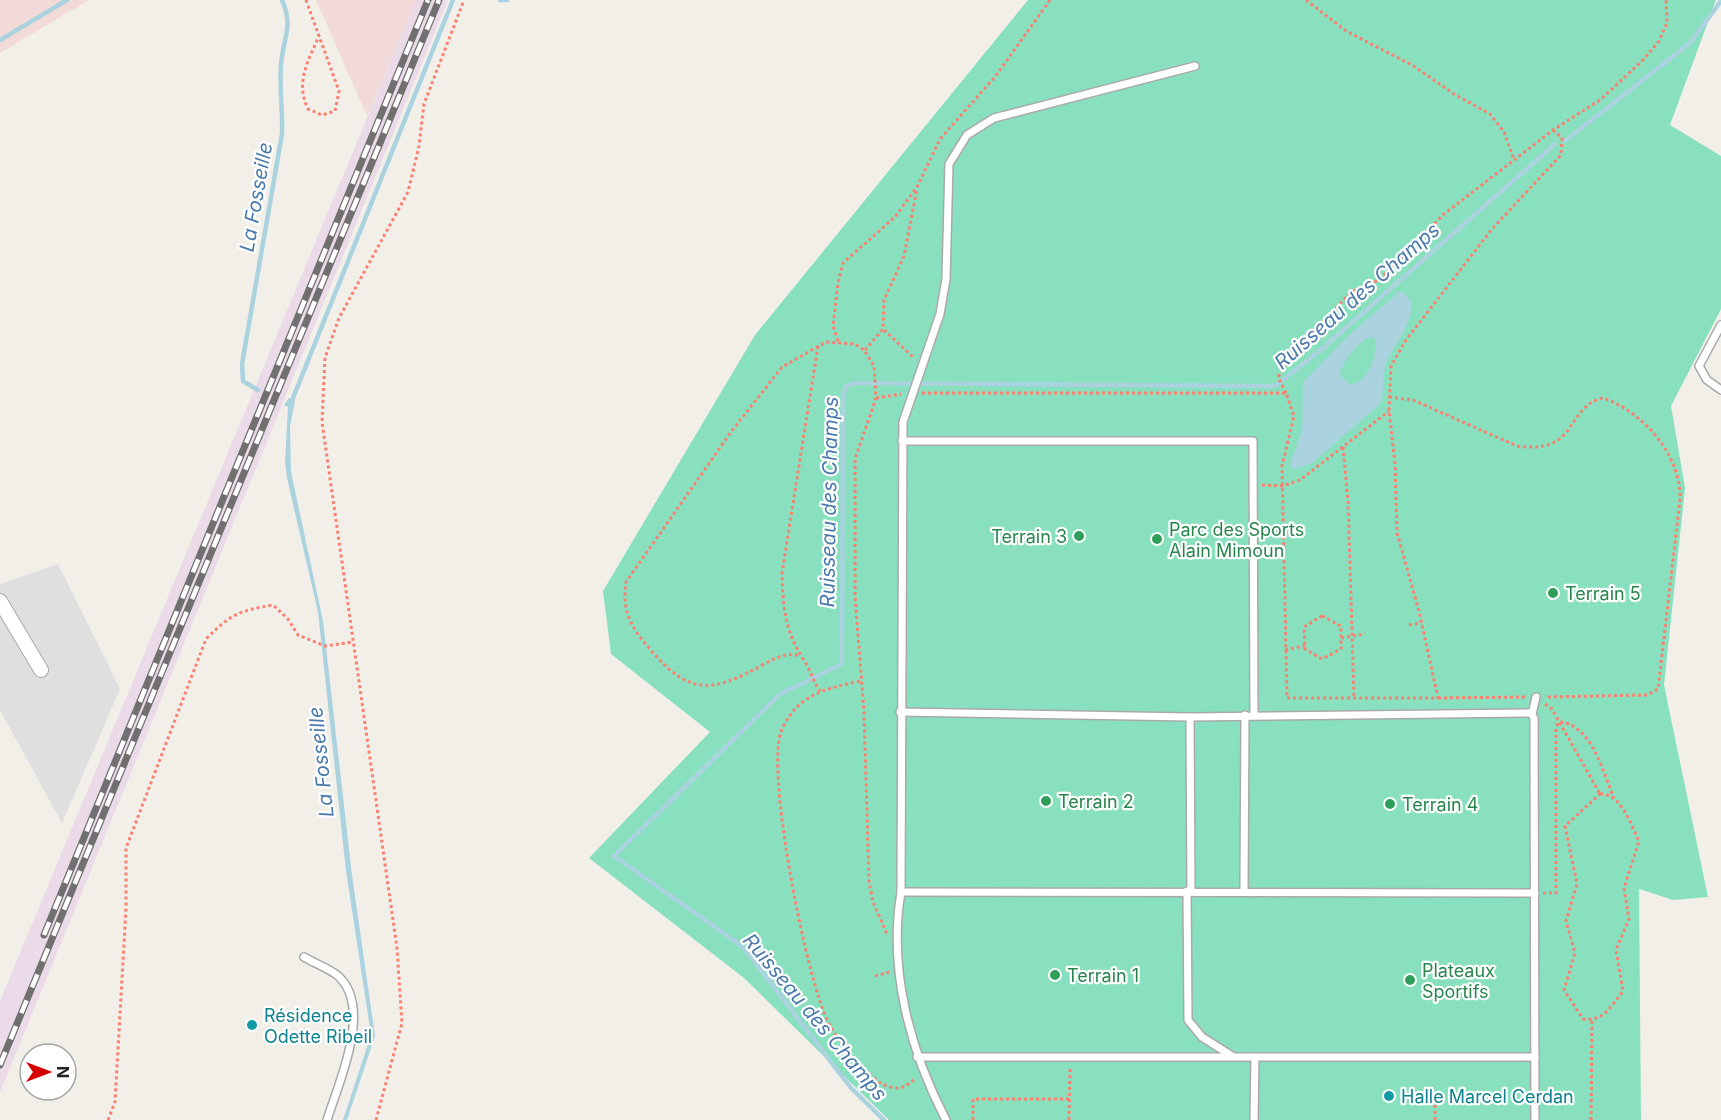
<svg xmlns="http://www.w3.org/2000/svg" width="1721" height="1120" font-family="Inter,sans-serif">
<rect width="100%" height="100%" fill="#f2efe9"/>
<path fill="#e0dfdf" d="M 58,564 L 120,689 L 62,823 L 0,710 L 0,584 Z"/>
<g fill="#f2dad9">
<path d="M 0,0 L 89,0 L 0,53 Z"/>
<path d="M 316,0 L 416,0 L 367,116 Z"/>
</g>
<path fill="#ebdbe8" d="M 416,0 L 448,0 L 0,1092 L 0,1001 Z"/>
<path fill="#88e0be" d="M 1028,0 L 1716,0 L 1670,125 L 1721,156 L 1721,309 L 1671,406 L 1685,488 L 1664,685 L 1708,897 L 1673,900 L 1639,889 L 1641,1120 L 889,1120 L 744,978 L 589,858 L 710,732 L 611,654 L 603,591 L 755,335 Z"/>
<g fill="#aad3df" fill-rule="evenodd">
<path d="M 1400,291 C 1431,304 1391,346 1386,364 C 1381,378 1386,393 1379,405 L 1311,464 L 1293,469 L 1290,464 L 1302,431 L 1303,382 L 1351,333 ZM 1372,337 L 1376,342 C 1375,358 1369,384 1349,384 L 1340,375 C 1341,363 1360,339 1372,337 Z"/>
<path d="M 289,398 L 295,401 L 290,427 L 291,472 L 323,621 L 352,875 L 375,1036 L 347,1120 L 343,1120 L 371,1035 L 346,871 L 318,612 L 287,478 L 285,462 L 288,407 L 284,405 Z"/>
</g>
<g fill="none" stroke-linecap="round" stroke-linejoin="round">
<g stroke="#aad3df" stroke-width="4.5">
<path d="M 500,0 L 507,0"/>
<path d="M 0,40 L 67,0"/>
<path d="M 1565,141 L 1690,43 L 1721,1"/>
<path d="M 258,390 L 243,381 L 242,364 L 282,134 C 283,111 279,87 281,64 C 283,38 294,27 282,0"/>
<path d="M 291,403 L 453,0"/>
<path d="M 884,1120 L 851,1088 L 743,947 L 614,856 L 780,694 L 842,664 L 843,395 L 846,386 L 856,383 L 1275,386 L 1323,348 L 1555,144"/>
</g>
<g stroke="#a9a9a9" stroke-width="10">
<g id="service">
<path d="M 1721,325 L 1699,366 L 1707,380 L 1721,390"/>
<path d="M 902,441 L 1253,441 L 1254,715"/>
<path d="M 900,712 L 1190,717 L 1531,713 L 1534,718 L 1535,1120"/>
<path d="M 1532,714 L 1536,697"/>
<path d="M 1190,717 L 1191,891"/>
<path d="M 1187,891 L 1188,1020 L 1202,1037 L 1232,1056"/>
<path d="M 1244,891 L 1245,715"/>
<path d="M 901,892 L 1535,893"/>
<path d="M 304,957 C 314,963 328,968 337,975 C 374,1006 339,1082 327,1120"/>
<path d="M 917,1057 L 1535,1057"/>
<path d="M 946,1120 C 910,1051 888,969 901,892 L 903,422 L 940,314 L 946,279 L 949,164 L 967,135 L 994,118 L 1195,66"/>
<path d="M 1254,1120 L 1255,1057"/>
</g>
</g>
<g stroke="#a9a9a9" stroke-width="16">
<path id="minor" d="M 0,601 L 41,670"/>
</g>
<g stroke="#fa8072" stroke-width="3" stroke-dasharray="3 3" stroke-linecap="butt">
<path d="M 306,0 L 339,91 L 335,111 L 322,115 L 308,109 C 295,81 308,62 319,36"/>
<path d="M 1306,0 L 1346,31 L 1412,65 L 1454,94 L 1490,114 L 1504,132 L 1514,160"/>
<path d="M 884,330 L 914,358"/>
<path d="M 838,341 L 833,326 L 838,283 L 843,263 L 895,217 L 917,187 L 940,139 L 995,77 L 1050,0"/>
<path d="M 818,346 L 782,573 C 783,609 785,632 805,662 C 811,671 813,682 820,691"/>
<path d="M 865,350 L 883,329 L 884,300 L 904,256 L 917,189"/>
<path d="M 922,393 L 1286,393 L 1294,416 L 1282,466 L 1287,698 L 1438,698 L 1419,611 L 1397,533 L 1395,464 L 1389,411 L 1391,366 L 1406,340 L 1492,229 L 1561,155 L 1562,138 L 1553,130"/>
<path d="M 1286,393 L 1278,377 L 1290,357 L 1352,291 L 1367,287 L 1382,277 L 1444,214 L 1553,130 L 1600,100 L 1643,60 L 1659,41 L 1667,23 L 1666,0"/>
<path d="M 1389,397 L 1413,400 L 1517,446 C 1580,455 1564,407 1603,398 C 1644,412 1682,457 1680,500 L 1658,689 L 1647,695 L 1546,697"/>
<path d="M 876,398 L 901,394"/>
<path d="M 1343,447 L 1348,501 L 1354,698"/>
<path d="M 1262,485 L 1282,486 L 1300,480 L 1389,411"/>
<path d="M 1322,616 L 1341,626 L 1341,649 L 1322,659 L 1305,649 L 1304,627 Z"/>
<path d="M 1409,625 L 1421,623"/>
<path d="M 1341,638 L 1365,634"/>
<path d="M 1285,650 L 1305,646"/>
<path d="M 798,655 C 784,653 776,658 764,664 C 712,693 690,697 649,648 C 630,626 622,611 626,582 L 731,432 L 782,367 L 826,342 L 855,344 L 864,350 L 874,366 L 876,398 L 855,459 L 855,596 L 864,712 L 869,881 L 873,902 L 887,934"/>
<path d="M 860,681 C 826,689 799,693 782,729 C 764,767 807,983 829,1024 C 841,1047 859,1067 879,1082 C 893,1091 905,1090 915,1078"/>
<path d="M 1438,698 L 1525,697"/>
<path d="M 1545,704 L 1552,709 L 1600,794"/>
<path d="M 1600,794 C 1621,793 1631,825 1639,841 L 1624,888 L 1629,919 L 1616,950 L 1623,991 C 1611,1006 1604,1022 1583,1019 L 1564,990 L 1575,953 L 1566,921 L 1577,884 L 1565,826 Z"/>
<path d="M 1543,893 L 1556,893 L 1556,727 L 1559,722 C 1592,724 1603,773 1614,798"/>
<path d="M 875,976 L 889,972"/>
<path d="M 1435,1105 L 1435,1120"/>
<path d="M 108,1120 L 115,1102 L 126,908 L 126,848 L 206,639 C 231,614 238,611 273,605 L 288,619 L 298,635 L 325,646 L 353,642"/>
<path d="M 376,1120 L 402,1023 L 397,948 L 322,422 L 325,358 L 339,318 L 408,192 L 419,146 L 424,104 L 464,0"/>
<path d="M 973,1120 L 973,1099 L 1069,1099"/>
<path d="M 1069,1120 L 1070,1068"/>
<path d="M 1591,1120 L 1592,1021"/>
</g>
<use href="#service" stroke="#fff" stroke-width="7"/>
<use href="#minor" stroke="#fff" stroke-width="14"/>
<g stroke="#707070" stroke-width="7">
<g id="rail">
<path d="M 44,935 L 428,0"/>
<path d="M 0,1065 L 439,0"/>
</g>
</g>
<use href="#rail" stroke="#fff" stroke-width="4.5" stroke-dasharray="14" stroke-linecap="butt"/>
</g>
<g fill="#2e9e5b" stroke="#fff" stroke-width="2">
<circle cx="1079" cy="536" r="6"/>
<circle cx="1157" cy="539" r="6"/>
<circle cx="1553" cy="593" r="6"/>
<circle cx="1046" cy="801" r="6"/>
<circle cx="1390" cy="804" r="6"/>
<circle cx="1055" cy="975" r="6"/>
<circle cx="1410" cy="980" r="6"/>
</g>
<g fill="#0f9aa8" stroke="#fff" stroke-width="2">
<circle cx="252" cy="1025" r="6"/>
<circle cx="1389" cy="1096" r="6"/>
</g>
<g text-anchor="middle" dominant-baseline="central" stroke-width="4.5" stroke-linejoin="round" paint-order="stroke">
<g font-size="18" fill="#27864d" stroke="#fff" text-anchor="start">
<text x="1169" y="529">Parc des Sports<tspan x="1169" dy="21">Alain Mimoun</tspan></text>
<text x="1067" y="536" text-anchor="end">Terrain 3</text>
<text x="1565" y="593">Terrain 5</text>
<text x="1058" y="801">Terrain 2</text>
<text x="1402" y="804">Terrain 4</text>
<text x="1422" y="970">Plateaux<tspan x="1422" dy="21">Sportifs</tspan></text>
<text x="1067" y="975">Terrain 1</text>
</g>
<g font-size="18" fill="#0d838f" stroke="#fff" text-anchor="start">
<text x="264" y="1015">Résidence<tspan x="264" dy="21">Odette Ribeil</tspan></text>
<text x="1401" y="1096">Halle Marcel Cerdan</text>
</g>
<g font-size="20" font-style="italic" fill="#4a7aab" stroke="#fff">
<text transform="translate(256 197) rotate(-80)">La Fosseille</text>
<text transform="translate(1357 296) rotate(-41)">Ruisseau des Champs</text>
<text transform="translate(829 502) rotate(-89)">Ruisseau des Champs</text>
<text transform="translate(321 762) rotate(-96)">La Fosseille</text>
<text transform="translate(815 1017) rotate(50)">Ruisseau des Champs</text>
</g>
</g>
<g transform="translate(48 1072) rotate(90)"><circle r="28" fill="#ffffff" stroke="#a7a7a7" stroke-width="1.5"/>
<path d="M0-4.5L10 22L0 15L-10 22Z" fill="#d40000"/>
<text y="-9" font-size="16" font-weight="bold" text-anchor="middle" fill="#222222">N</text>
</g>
</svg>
